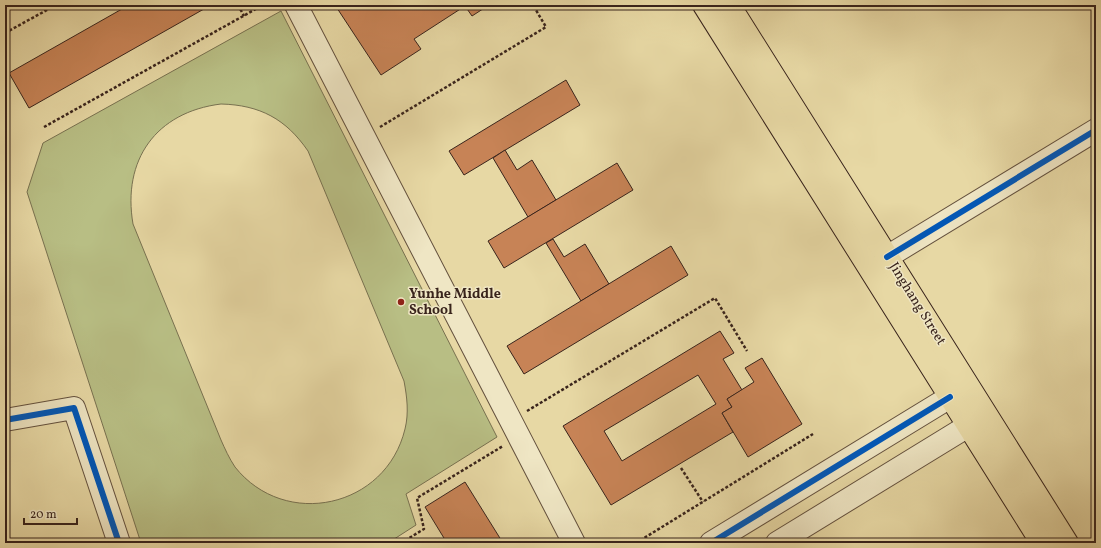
<svg xmlns="http://www.w3.org/2000/svg" width="1101" height="548" font-family="Vollkorn,serif">
<rect width="100%" height="100%" fill="#e7d8a4"/>
<filter id="stains"><feTurbulence type="fractalNoise" baseFrequency=".005" numOctaves="4"/><feColorMatrix values="0 0 0 0 .2 0 0 0 0 .09 0 0 0 0 .02 0 0 0 .5 -.17"/></filter>
<radialGradient id="worn" r=".72"><stop offset=".6" stop-color="#630" stop-opacity="0"/><stop offset="1" stop-color="#630" stop-opacity=".3"/></radialGradient>
<path fill="#b8be84" stroke="#787150" fill-rule="evenodd" d="M 281,11 L 497,437 L 406,494 L 416,525 L 388,543 L 141,543 L 27,192 L 43,143 ZM 221,104 C 260,105 286,119 308,151 L 404,381 C 407,397 409,413 405,429 C 386,508 285,530 235,467 C 229,458 225,449 221,440 L 133,224 C 122,160 156,112 221,104 Z"/>
<g fill="#c78356" stroke="#39241c" fill-rule="evenodd">
<path d="M 129,5 L 211,5 L 29,108 L 9,73 Z"/>
<path d="M 335,5 L 489,5 L 472,16 L 465,6 L 414,39 L 421,49 L 381,75 Z"/>
<path d="M 566,80 L 580,105 L 464,175 L 449,151 Z"/>
<path d="M 505,150 L 517,170 L 532,160 L 556,200 L 528,217 L 493,158 Z"/>
<path d="M 617,163 L 633,190 L 504,268 L 488,241 Z"/>
<path d="M 553,239 L 564,257 L 585,244 L 609,284 L 581,301 L 546,243 Z"/>
<path d="M 671,246 L 688,275 L 524,374 L 507,346 Z"/>
<path d="M 720,331 L 734,353 L 723,359 L 742,390 L 727,399 L 732,407 L 722,413 L 733,432 L 611,505 L 563,426 ZM 698,375 L 716,404 L 622,461 L 604,431 Z"/>
<path d="M 762,358 L 802,424 L 748,457 L 722,413 L 732,407 L 727,399 L 754,382 L 745,368 Z"/>
<path d="M 465,482 L 503,543 L 447,543 L 425,507 Z"/>
</g>
<g fill="none" stroke-linecap="round" stroke-linejoin="round">
<g stroke="#64513e" stroke-width="24">
<g id="minor">
<path d="M 296,5 L 574,543"/>
<path d="M 887,257 L 1096,130"/>
<path d="M 5,420 L 74,408 L 119,543"/>
<path d="M 711,543 L 950,397"/>
<path d="M 777,543 L 968,426"/>
</g>
</g>
<g stroke="#39241c" stroke-width="24">
<g id="major">
<path d="M 704,5 L 1042,543"/>
<path d="M 729,5 L 1067,543"/>
</g>
</g>
<g stroke="#39241c" stroke-width="2.5" stroke-dasharray="3 2" stroke-linecap="butt">
<path d="M 238,5 L 244,16"/>
<path d="M 5,33 L 56,5"/>
<path d="M 44,127 L 263,5"/>
<path d="M 380,127 L 546,27 L 533,5"/>
<path d="M 527,411 L 715,298 L 747,351"/>
<path d="M 681,468 L 703,502"/>
<path d="M 401,543 L 424,529 L 417,498 L 503,446"/>
<path d="M 636,543 L 813,434"/>
</g>
<use href="#minor" stroke="#efe6c4" stroke-width="22"/>
<use href="#major" stroke="#e7d8a4" stroke-width="22"/>
<g stroke="#efe6c4" stroke-width="8">
<g id="cycleway">
<path d="M 887,257 L 1096,130"/>
<path d="M 5,420 L 74,408 L 119,543"/>
<path d="M 711,543 L 950,397"/>
</g>
</g>
<use href="#cycleway" stroke="#0057b8" stroke-width="6"/>
</g>
<circle fill="#8f2418" stroke="#efe6c4" stroke-width="1.5" cx="401" cy="302" r="4"/>
<g text-anchor="middle" dominant-baseline="central" stroke-width="3" stroke-linejoin="round" paint-order="stroke">
<g font-size="14" font-weight="bold" fill="#39241c" stroke="#efe6c4" text-anchor="start">
<text x="409" y="294">Yunhe Middle<tspan x="409" dy="16">School</tspan></text>
</g>
<g font-size="14" fill="#39241c" stroke="#efe6c4">
<text transform="translate(917 304) rotate(58)">Jinghang Street</text>
</g>
</g>
<rect width="1101" height="548" fill="none" stroke="#e7d8a4" stroke-width="20"/>
<rect x="6" y="6" width="1089" height="536" fill="none" stroke="#39241c" stroke-width="2"/>
<rect x="10" y="10" width="1081" height="528" fill="none" stroke="#39241c"/>
<path d="M24 518v6h53v-6" fill="none" stroke="#39241c" stroke-width="2"/>
<text x="30" y="518" font-size="12" fill="#39241c" stroke="#efe6c4" stroke-width="3" paint-order="stroke">20 m</text>
<rect width="100%" height="100%" filter="url(#stains)"/>
<rect width="100%" height="100%" fill="url(#worn)"/>
</svg>
